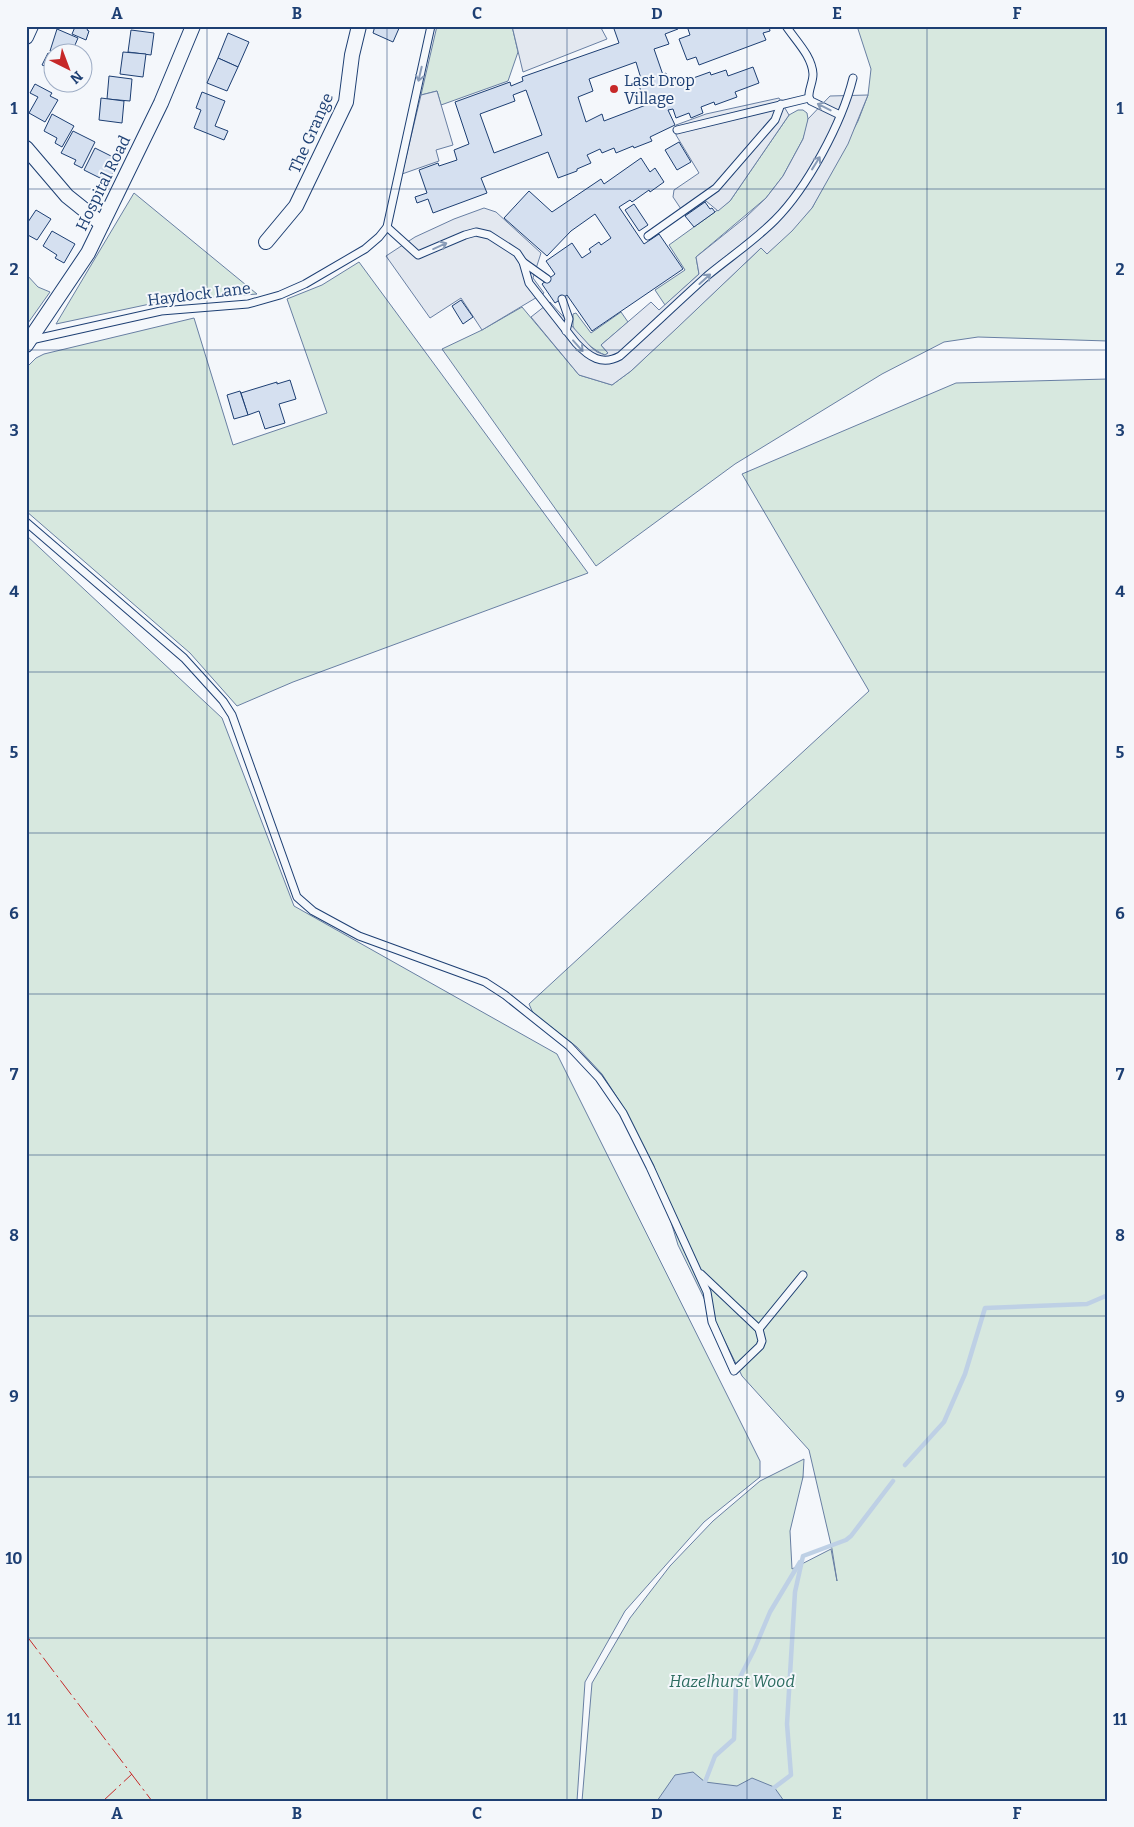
<svg xmlns="http://www.w3.org/2000/svg" width="1134" height="1827" font-family="Bitter,serif">
<rect width="100%" height="100%" fill="#f4f7fb"/>
<g fill="#d7e8df" stroke="#687fa3">
<path d="M 437,26 L 512,26 L 518,52 L 508,81 L 441,105 L 437,91 L 421,95 Z"/>
<path d="M 857,26 L 1108,26 L 1108,341 L 978,337 L 944,342 L 882,374 L 735,464 L 596,566 L 442,349 L 482,330 L 522,307 L 579,375 L 612,385 L 631,371 L 761,248 L 767,254 L 812,208 L 858,121 L 868,95 L 871,69 Z"/>
<path d="M 798,110 L 803,110 L 807,113 L 808,119 L 807,127 L 803,139 L 783,176 L 766,198 L 696,257 L 699,274 L 665,305 L 655,290 L 685,270 L 669,245 L 730,201 L 789,115 Z"/>
<path d="M 134,193 L 257,294 L 164,301 L 56,324 Z"/>
<path d="M 359,262 L 588,573 L 293,682 L 237,706 L 190,653 L 26,511 L 26,368 L 36,358 L 44,354 L 194,318 L 233,445 L 327,413 L 287,299 L 322,285 Z"/>
<path d="M 26,274 L 38,287 L 50,292 L 28,323 L 26,321 Z"/>
<path d="M 621,312 L 628,322 L 601,345 L 608,353 L 605,355 C 596,352 576,336 573,326 C 573,322 573,318 573,314 L 576,313 L 591,333 Z"/>
<path d="M 1108,379 L 1108,1801 L 582,1801 L 592,1683 L 630,1618 L 670,1566 L 713,1521 L 760,1481 L 804,1459 L 803,1477 L 790,1531 L 792,1569 L 831,1549 L 837,1581 L 832,1549 L 809,1450 L 742,1376 L 678,1245 L 654,1166 L 620,1102 L 602,1074 L 577,1047 L 533,1013 L 529,1004 L 869,691 L 742,474 L 956,383 Z"/>
<path d="M 26,535 L 222,718 L 294,906 L 557,1054 L 760,1461 L 760,1477 L 704,1522 L 625,1611 L 585,1682 L 577,1801 L 26,1801 Z"/>
</g>
<g fill="#e3e8f0" stroke="#687fa3">
<path d="M 512,26 L 600,26 L 607,39 L 523,72 Z"/>
<path d="M 437,91 L 453,145 L 436,150 L 439,161 L 402,174 L 421,95 Z"/>
<path d="M 868,95 L 848,144 L 812,208 L 792,231 L 767,254 L 761,248 L 677,328 L 631,371 L 612,385 L 579,375 L 531,317 L 550,302 L 591,347 L 597,352 L 605,355 L 608,353 L 601,345 L 651,302 L 659,310 L 699,274 L 696,257 L 746,217 L 766,198 L 783,176 L 803,139 L 808,119 L 830,96 Z"/>
<path d="M 779,98 L 789,115 L 730,201 L 718,211 L 706,201 L 685,215 L 673,197 L 674,190 L 699,173 L 676,135 L 676,125 L 706,114 Z"/>
<path d="M 484,208 L 496,212 L 541,253 L 533,278 L 544,293 L 482,330 L 461,298 L 430,318 L 386,256 L 415,237 L 454,219 Z"/>
</g>
<path fill="#bed0e5" stroke="#687fa3" d="M 693,1772 L 705,1782 L 737,1786 L 752,1778 L 774,1787 L 784,1801 L 657,1801 L 675,1775 Z"/>
<g fill="none" stroke-linecap="round" stroke-linejoin="round">
<g stroke="#bed0e5" stroke-width="4.5">
<path d="M 905,1465 L 944,1422 L 965,1374 L 985,1308 L 1087,1304 L 1108,1295"/>
<path d="M 704,1788 L 705,1782 L 715,1756 L 734,1739 L 736,1685 L 754,1650 L 770,1612 L 800,1562"/>
<path d="M 771,1790 L 791,1775 L 787,1724 L 795,1592 L 803,1556 L 846,1540 L 851,1536 L 893,1481"/>
</g>
</g>
<g fill="#d5e0f0" stroke="#1d3f73" fill-rule="evenodd">
<path d="M 73,26 L 89,26 L 87,30 L 89,31 L 86,40 L 72,34 L 75,27 Z"/>
<path d="M 375,26 L 400,26 L 393,42 L 373,33 Z"/>
<path d="M 613,26 L 677,26 L 678,29 L 665,34 L 669,44 L 654,49 L 663,75 L 666,73 L 671,86 L 710,72 L 711,75 L 726,70 L 728,76 L 753,67 L 759,83 L 735,92 L 737,97 L 715,105 L 714,102 L 701,107 L 703,113 L 691,118 L 689,113 L 676,118 L 673,109 L 668,110 L 675,125 L 650,137 L 652,141 L 634,148 L 633,146 L 616,153 L 614,148 L 602,153 L 600,149 L 587,155 L 591,163 L 577,169 L 577,171 L 558,178 L 548,152 L 481,178 L 487,193 L 433,213 L 428,199 L 417,203 L 415,197 L 427,193 L 419,170 L 438,163 L 439,166 L 457,160 L 454,150 L 469,144 L 455,102 L 510,82 L 511,86 L 523,81 L 522,77 L 619,43 ZM 636,62 L 642,82 L 638,83 L 646,105 L 604,121 L 602,114 L 586,122 L 578,97 L 593,91 L 589,79 ZM 526,90 L 542,135 L 494,153 L 480,114 L 515,101 L 513,95 Z"/>
<path d="M 687,26 L 769,26 L 770,31 L 763,33 L 766,40 L 699,65 L 696,57 L 687,60 L 679,39 L 690,35 Z"/>
<path d="M 57,29 L 78,38 L 72,52 L 74,52 L 50,51 Z"/>
<path d="M 131,30 L 154,33 L 151,55 L 128,52 Z"/>
<path d="M 228,33 L 249,42 L 238,67 L 218,58 Z"/>
<path d="M 123,52 L 146,54 L 143,77 L 120,74 Z"/>
<path d="M 48,53 L 52,55 L 52,80 L 46,76 L 50,68 L 42,65 Z"/>
<path d="M 218,58 L 238,67 L 227,91 L 207,83 Z"/>
<path d="M 109,76 L 132,79 L 130,101 L 107,99 Z"/>
<path d="M 35,84 L 52,93 L 50,96 L 58,100 L 45,122 L 29,113 L 38,97 L 30,93 Z"/>
<path d="M 202,92 L 225,101 L 215,126 L 228,131 L 224,140 L 194,128 L 201,110 L 196,108 Z"/>
<path d="M 101,98 L 124,101 L 122,123 L 99,120 Z"/>
<path d="M 52,114 L 74,126 L 62,147 L 55,143 L 57,138 L 44,131 Z"/>
<path d="M 73,131 L 95,142 L 82,168 L 74,164 L 76,160 L 61,153 Z"/>
<path d="M 679,142 L 691,162 L 677,170 L 665,150 Z"/>
<path d="M 95,148 L 119,160 L 108,182 L 84,170 Z"/>
<path d="M 641,158 L 650,172 L 655,168 L 664,182 L 650,192 L 649,190 L 632,202 L 630,200 L 619,207 L 644,244 L 659,234 L 683,269 L 592,331 L 567,295 L 555,303 L 542,284 L 555,274 L 546,261 L 572,243 L 582,258 L 591,252 L 589,249 L 599,242 L 601,245 L 611,238 L 595,214 L 571,231 L 547,256 L 504,218 L 529,191 L 552,212 L 601,179 L 604,184 Z"/>
<path d="M 705,202 L 710,209 L 712,208 L 715,212 L 694,227 L 685,216 Z"/>
<path d="M 634,204 L 648,225 L 639,231 L 625,210 Z"/>
<path d="M 36,210 L 51,219 L 37,240 L 26,234 L 26,225 Z"/>
<path d="M 52,231 L 75,244 L 64,263 L 55,258 L 57,255 L 43,246 Z"/>
<path d="M 461,300 L 473,317 L 463,324 L 452,306 Z"/>
<path d="M 290,380 L 296,399 L 279,404 L 285,423 L 265,429 L 259,411 L 248,415 L 241,393 L 277,382 L 277,384 Z"/>
<path d="M 240,391 L 248,415 L 234,419 L 227,395 Z"/>
</g>
<g fill="none" stroke-linecap="round" stroke-linejoin="round">
<g stroke="#1d3f73" stroke-width="9">
<g id="service">
<path d="M 786,26 C 796,41 812,56 813,74 C 813,83 808,90 809,98"/>
<path d="M 809,98 L 811,101 L 840,115"/>
<path d="M 677,130 L 809,98"/>
<path d="M 387,227 L 418,255 L 465,235 L 476,232 L 489,235 L 517,253 L 523,262 L 529,283 L 576,343 C 589,357 602,366 620,356 C 649,330 678,302 707,276 C 730,257 754,241 775,220 C 807,188 842,123 853,78"/>
<path d="M 648,236 L 716,188 L 775,120 L 781,104"/>
<path d="M 523,262 L 547,279"/>
<path d="M 562,299 L 569,319 L 566,331"/>
<path d="M 31,340 L 161,311 L 248,304 L 280,295 L 305,284 L 365,249 L 379,237 L 387,227 L 431,26"/>
<path d="M 26,522 L 184,658 L 223,701 L 232,715 L 297,897 L 313,911 L 359,936 L 485,982 L 505,995 L 569,1046 L 599,1078 L 623,1113 L 650,1167 L 707,1292 L 712,1322 L 734,1371 L 760,1346 L 762,1341 L 759,1329 L 803,1275"/>
<path d="M 701,1274 L 759,1329"/>
</g>
</g>
<g stroke="#1d3f73" stroke-width="16">
<g id="minor">
<path d="M 26,37 L 31,26"/>
<path d="M 26,148 L 67,196 L 102,224"/>
<path d="M 266,242 L 296,206 L 346,102 L 352,55 L 359,26"/>
<path d="M 26,345 L 88,253 L 161,103 L 193,26"/>
</g>
</g>
<use href="#service" stroke="#f4f7fb" stroke-width="7"/>
<use href="#minor" stroke="#f4f7fb" stroke-width="14"/>
<g stroke="#c62828" stroke-width="1" stroke-dasharray="18 4 2.5 4" stroke-linecap="butt">
<path d="M 26,1635 L 152,1801"/>
<path d="M 103,1801 L 132,1774"/>
</g>
</g>
<defs><path id="oneway-shaft" d="M-6 0H5M1.5-3L5.5 0L1.5 3" fill="none" stroke-width="1.6" stroke-linecap="round" stroke-linejoin="round" transform="scale(1.25)"/></defs>
<g stroke="#889bb7">
<use href="#oneway-shaft" transform="translate(420 74) rotate(103)"/>
<use href="#oneway-shaft" transform="translate(824 107) rotate(-153)"/>
<use href="#oneway-shaft" transform="translate(816 163) rotate(-58)"/>
<use href="#oneway-shaft" transform="translate(440 246) rotate(-24)"/>
<use href="#oneway-shaft" transform="translate(705 279) rotate(-42)"/>
<use href="#oneway-shaft" transform="translate(578 346) rotate(48)"/>
</g>
<path fill="none" stroke="#1d3f73" stroke-width="1" stroke-opacity="0.55" d="M 207,26 L 207,1801M 387,26 L 387,1801M 567,26 L 567,1801M 747,26 L 747,1801M 927,26 L 927,1801M 26,189 L 1108,189M 26,350 L 1108,350M 26,511 L 1108,511M 26,672 L 1108,672M 26,833 L 1108,833M 26,994 L 1108,994M 26,1155 L 1108,1155M 26,1316 L 1108,1316M 26,1477 L 1108,1477M 26,1638 L 1108,1638"/>
<circle fill="#c62828" stroke="#f4f7fb" stroke-width="2" cx="614" cy="89" r="5"/>
<g text-anchor="middle" dominant-baseline="central" stroke-width="4" stroke-linejoin="round" paint-order="stroke">
<g font-size="16" fill="#1d3f73" stroke="#f4f7fb" text-anchor="start">
<text x="624" y="80">Last Drop<tspan x="624" dy="18">Village</tspan></text>
</g>
<g font-size="16" fill="#1d3f73" stroke="#f4f7fb">
<text transform="translate(311 133) rotate(-66)">The Grange</text>
<text transform="translate(103 183) rotate(-64)">Hospital Road</text>
<text transform="translate(199 294) rotate(-7)">Haydock Lane</text>
</g>
<g font-size="16" font-style="italic" fill="#2c6c60" stroke="#f4f7fb">
<text x="732" y="1681">Hazelhurst Wood</text>
</g>
</g>
<rect width="1134" height="1827" fill="none" stroke="#f4f7fb" stroke-width="55"/>
<g transform="translate(68 68) rotate(138)"><circle r="24" fill="#f4f7fb" stroke="#9eadc5"/>
<path d="M0-4L9 19L0 12L-9 19Z" fill="#c62828"/>
<text y="-8" font-size="14" font-weight="bold" text-anchor="middle" fill="#1d3f73">N</text>
</g>
<rect x="28" y="28" width="1078" height="1772" fill="none" stroke="#1d3f73" stroke-width="2"/>
<g font-size="16" text-anchor="middle" font-weight="bold" fill="#1d3f73">
<text x="117" y="19">A</text>
<text x="297" y="19">B</text>
<text x="477" y="19">C</text>
<text x="657" y="19">D</text>
<text x="837" y="19">E</text>
<text x="1017" y="19">F</text>
<text x="14" y="114">1</text>
<text x="1120" y="114">1</text>
<text x="14" y="275">2</text>
<text x="1120" y="275">2</text>
<text x="14" y="436">3</text>
<text x="1120" y="436">3</text>
<text x="14" y="597">4</text>
<text x="1120" y="597">4</text>
<text x="14" y="758">5</text>
<text x="1120" y="758">5</text>
<text x="14" y="919">6</text>
<text x="1120" y="919">6</text>
<text x="14" y="1080">7</text>
<text x="1120" y="1080">7</text>
<text x="14" y="1241">8</text>
<text x="1120" y="1241">8</text>
<text x="14" y="1402">9</text>
<text x="1120" y="1402">9</text>
<text x="14" y="1564">10</text>
<text x="1120" y="1564">10</text>
<text x="14" y="1725">11</text>
<text x="1120" y="1725">11</text>
<text x="117" y="1819">A</text>
<text x="297" y="1819">B</text>
<text x="477" y="1819">C</text>
<text x="657" y="1819">D</text>
<text x="837" y="1819">E</text>
<text x="1017" y="1819">F</text>
</g>
</svg>
